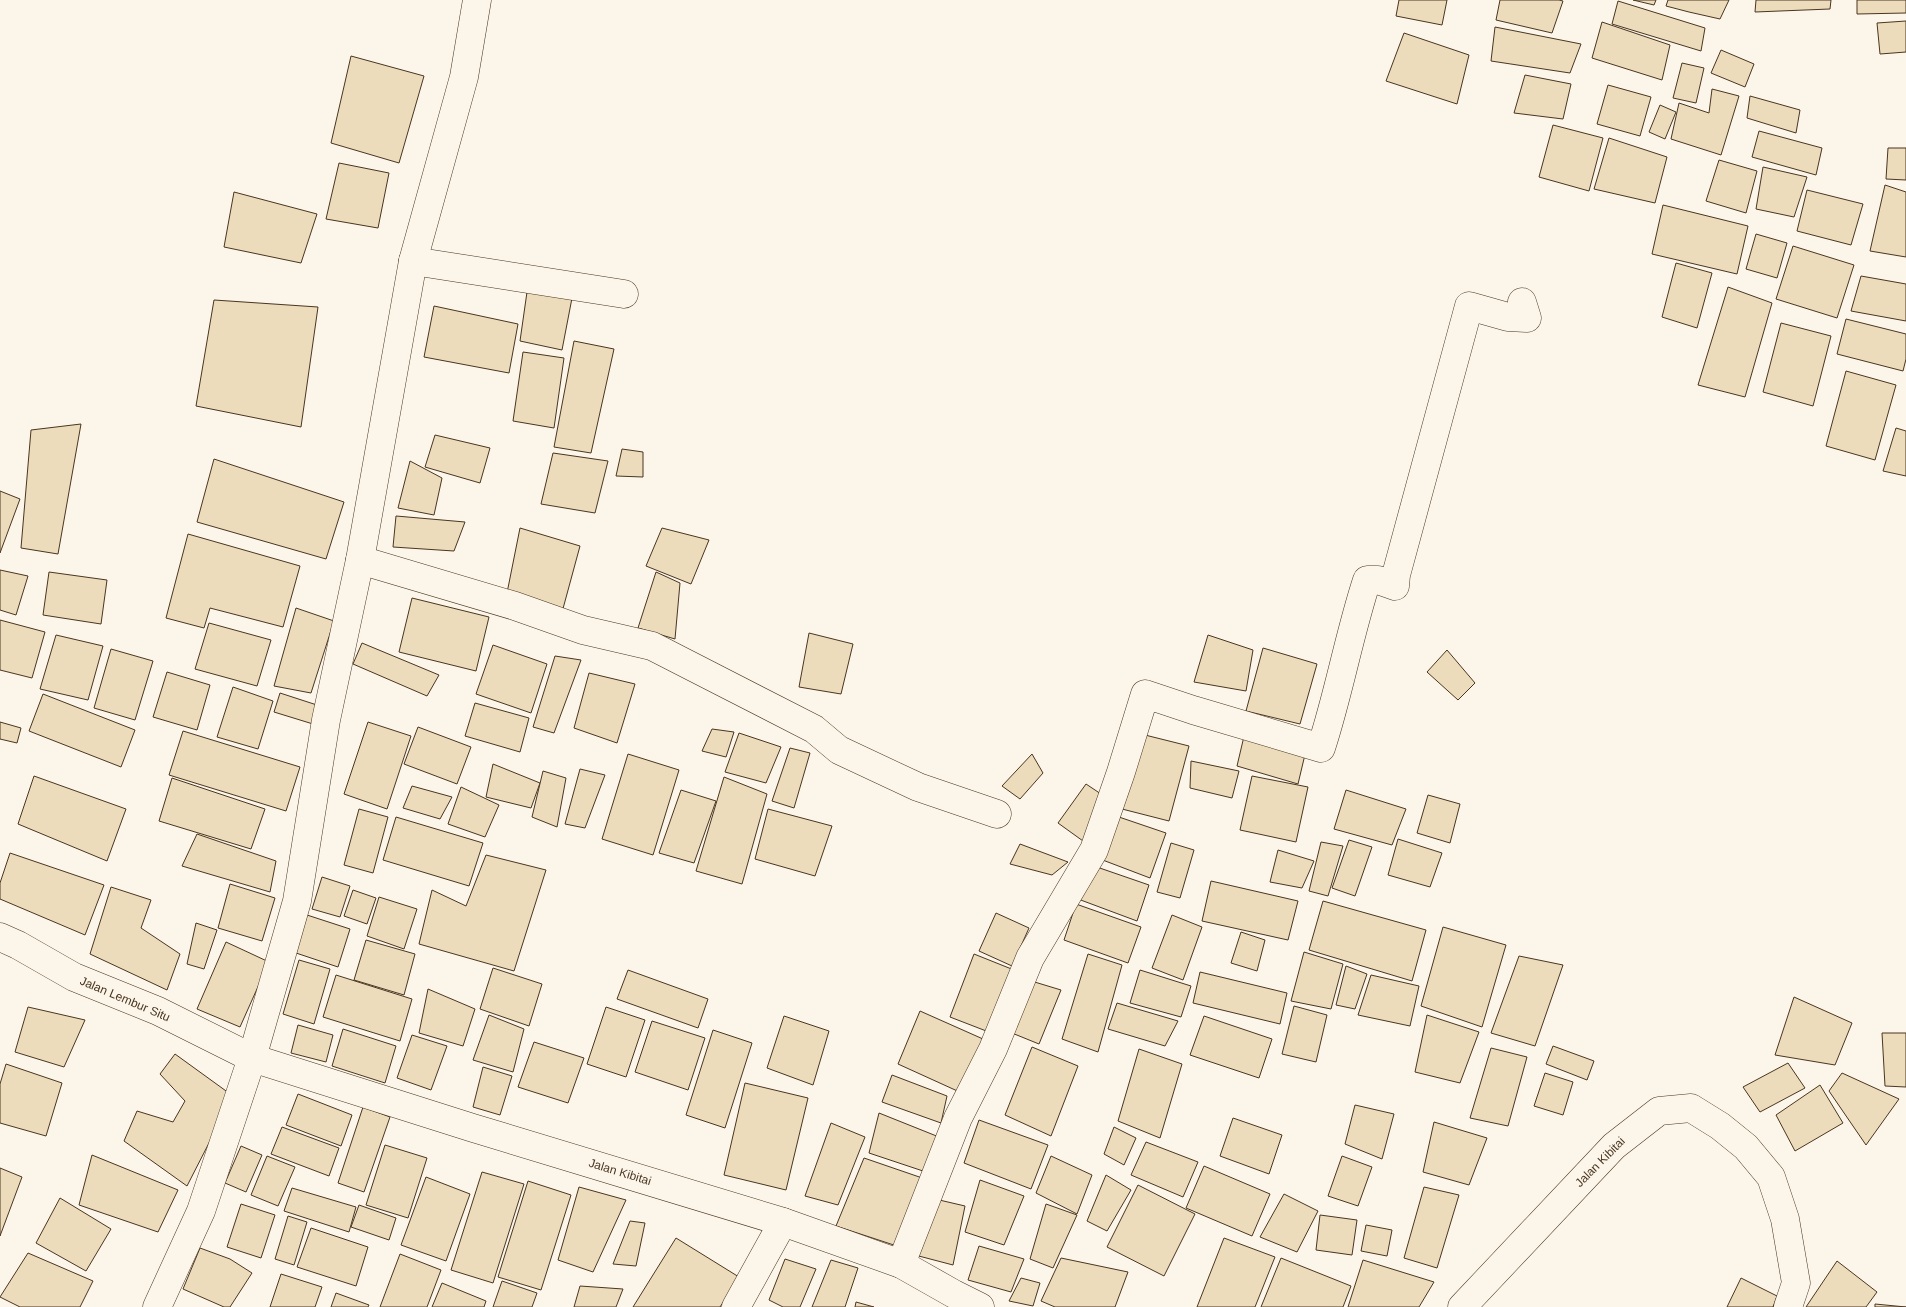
<svg xmlns="http://www.w3.org/2000/svg" width="1906" height="1307" font-family="Helvetica,sans-serif">
<rect width="100%" height="100%" fill="#fbf6e9"/>
<g fill="#ecdcbc" stroke="#4a3520">
<path d="M 1399,0 L 1447,0 L 1442,25 L 1396,16 Z"/>
<path d="M 1500,0 L 1559,0 L 1563,1 L 1552,33 L 1496,20 Z"/>
<path d="M 1633,0 L 1656,0 L 1654,5 Z"/>
<path d="M 1668,0 L 1729,0 L 1720,19 L 1689,12 L 1666,6 Z"/>
<path d="M 1756,0 L 1831,0 L 1830,9 L 1755,12 Z"/>
<path d="M 1857,0 L 1906,0 L 1906,13 L 1857,14 Z"/>
<path d="M 1618,1 L 1705,28 L 1701,51 L 1612,24 Z"/>
<path d="M 1906,21 L 1906,52 L 1880,54 L 1877,23 Z"/>
<path d="M 1602,22 L 1670,45 L 1662,80 L 1592,58 Z"/>
<path d="M 1495,27 L 1581,44 L 1570,73 L 1491,61 Z"/>
<path d="M 1404,33 L 1469,55 L 1457,104 L 1386,81 Z"/>
<path d="M 1721,50 L 1754,64 L 1745,87 L 1711,73 Z"/>
<path d="M 351,56 L 424,76 L 399,163 L 331,143 Z"/>
<path d="M 1682,63 L 1704,68 L 1696,103 L 1673,98 Z"/>
<path d="M 1525,75 L 1571,84 L 1563,119 L 1514,113 Z"/>
<path d="M 1608,85 L 1651,97 L 1640,136 L 1597,124 Z"/>
<path d="M 1712,89 L 1739,96 L 1721,155 L 1671,139 L 1679,103 L 1709,113 Z"/>
<path d="M 1750,96 L 1800,110 L 1796,133 L 1747,118 Z"/>
<path d="M 1660,105 L 1676,112 L 1665,139 L 1649,132 Z"/>
<path d="M 1553,125 L 1603,138 L 1589,191 L 1539,177 Z"/>
<path d="M 1759,131 L 1822,148 L 1816,175 L 1752,157 Z"/>
<path d="M 1609,138 L 1667,157 L 1655,203 L 1594,189 Z"/>
<path d="M 1888,148 L 1906,148 L 1906,180 L 1886,179 Z"/>
<path d="M 1719,160 L 1757,171 L 1746,213 L 1706,201 Z"/>
<path d="M 339,163 L 389,173 L 378,228 L 326,219 Z"/>
<path d="M 1763,167 L 1807,177 L 1794,217 L 1756,209 Z"/>
<path d="M 1885,185 L 1906,192 L 1906,257 L 1870,251 Z"/>
<path d="M 1807,190 L 1863,204 L 1851,245 L 1797,231 Z"/>
<path d="M 234,192 L 317,214 L 301,263 L 224,247 Z"/>
<path d="M 1663,205 L 1748,226 L 1737,274 L 1652,254 Z"/>
<path d="M 1756,234 L 1787,243 L 1777,278 L 1746,269 Z"/>
<path d="M 1793,246 L 1854,265 L 1837,318 L 1776,299 Z"/>
<path d="M 1676,263 L 1712,273 L 1697,328 L 1662,317 Z"/>
<path d="M 1861,276 L 1906,284 L 1906,321 L 1851,311 Z"/>
<path d="M 1728,287 L 1772,303 L 1745,397 L 1698,385 Z"/>
<path d="M 527,292 L 572,298 L 562,350 L 520,341 Z"/>
<path d="M 214,300 L 318,307 L 301,427 L 196,406 Z"/>
<path d="M 434,306 L 518,324 L 509,373 L 424,357 Z"/>
<path d="M 1846,319 L 1906,334 L 1906,359 L 1903,371 L 1837,354 Z"/>
<path d="M 1781,323 L 1831,336 L 1813,406 L 1763,392 Z"/>
<path d="M 574,341 L 614,349 L 591,453 L 554,447 Z"/>
<path d="M 523,352 L 564,358 L 554,428 L 513,421 Z"/>
<path d="M 1846,371 L 1896,385 L 1875,460 L 1826,446 Z"/>
<path d="M 81,424 L 58,554 L 21,548 L 31,430 Z"/>
<path d="M 1896,428 L 1906,431 L 1906,476 L 1883,471 Z"/>
<path d="M 435,435 L 490,448 L 480,483 L 425,467 Z"/>
<path d="M 622,449 L 643,452 L 643,477 L 616,476 Z"/>
<path d="M 553,453 L 608,461 L 595,513 L 541,504 Z"/>
<path d="M 214,459 L 344,502 L 326,559 L 197,522 Z"/>
<path d="M 410,461 L 442,478 L 434,515 L 398,508 Z"/>
<path d="M 0,491 L 20,499 L 0,553 Z"/>
<path d="M 396,516 L 465,522 L 454,551 L 393,547 Z"/>
<path d="M 520,528 L 580,546 L 561,616 L 506,598 Z"/>
<path d="M 662,528 L 709,540 L 691,584 L 646,566 Z"/>
<path d="M 188,534 L 300,566 L 283,627 L 210,608 L 204,628 L 166,618 Z"/>
<path d="M 0,570 L 28,576 L 16,615 L 0,610 Z"/>
<path d="M 49,572 L 107,580 L 101,624 L 43,615 Z"/>
<path d="M 656,572 L 680,583 L 675,639 L 638,628 Z"/>
<path d="M 412,598 L 489,617 L 476,671 L 399,652 Z"/>
<path d="M 296,608 L 334,621 L 311,693 L 274,686 Z"/>
<path d="M 0,620 L 45,632 L 32,678 L 0,670 Z"/>
<path d="M 209,623 L 271,640 L 257,686 L 195,669 Z"/>
<path d="M 809,633 L 853,644 L 841,694 L 799,687 Z"/>
<path d="M 56,635 L 103,646 L 88,700 L 40,689 Z"/>
<path d="M 1208,635 L 1253,650 L 1246,691 L 1194,682 Z"/>
<path d="M 362,643 L 439,675 L 427,696 L 353,664 Z"/>
<path d="M 493,645 L 547,664 L 531,713 L 476,694 Z"/>
<path d="M 1263,648 L 1317,664 L 1300,724 L 1246,711 Z"/>
<path d="M 111,649 L 153,661 L 135,720 L 94,708 Z"/>
<path d="M 1447,650 L 1475,683 L 1458,700 L 1427,672 Z"/>
<path d="M 555,656 L 581,660 L 554,733 L 533,727 Z"/>
<path d="M 167,672 L 210,685 L 197,730 L 153,717 Z"/>
<path d="M 589,673 L 635,684 L 617,743 L 574,728 Z"/>
<path d="M 233,687 L 273,701 L 258,749 L 217,737 Z"/>
<path d="M 280,693 L 320,706 L 313,724 L 274,712 Z"/>
<path d="M 43,694 L 135,730 L 121,767 L 29,731 Z"/>
<path d="M 475,703 L 529,718 L 520,752 L 465,736 Z"/>
<path d="M 0,722 L 21,728 L 17,743 L 0,739 Z"/>
<path d="M 368,722 L 411,736 L 387,809 L 344,794 Z"/>
<path d="M 418,727 L 471,747 L 457,784 L 404,764 Z"/>
<path d="M 712,729 L 734,732 L 726,757 L 702,751 Z"/>
<path d="M 183,731 L 300,767 L 286,811 L 169,775 Z"/>
<path d="M 1245,732 L 1307,746 L 1298,784 L 1237,766 Z"/>
<path d="M 739,733 L 781,747 L 766,783 L 725,772 Z"/>
<path d="M 1145,735 L 1189,746 L 1169,821 L 1122,809 Z"/>
<path d="M 790,748 L 810,753 L 794,808 L 772,801 Z"/>
<path d="M 628,754 L 679,770 L 653,855 L 602,839 Z"/>
<path d="M 1032,754 L 1043,773 L 1020,799 L 1002,786 Z"/>
<path d="M 1191,761 L 1239,771 L 1232,798 L 1190,788 Z"/>
<path d="M 493,764 L 540,783 L 531,808 L 486,797 Z"/>
<path d="M 580,769 L 605,775 L 585,828 L 565,824 Z"/>
<path d="M 543,771 L 566,778 L 557,827 L 532,817 Z"/>
<path d="M 34,776 L 126,809 L 107,861 L 18,824 Z"/>
<path d="M 1252,776 L 1308,787 L 1296,842 L 1240,830 Z"/>
<path d="M 724,777 L 767,794 L 742,884 L 696,871 Z"/>
<path d="M 172,778 L 265,809 L 251,849 L 159,821 Z"/>
<path d="M 1086,784 L 1104,796 L 1083,841 L 1058,823 Z"/>
<path d="M 412,786 L 452,797 L 440,819 L 403,808 Z"/>
<path d="M 461,787 L 499,805 L 485,837 L 448,824 Z"/>
<path d="M 681,790 L 716,801 L 694,863 L 659,853 Z"/>
<path d="M 1346,790 L 1406,809 L 1392,845 L 1334,829 Z"/>
<path d="M 1428,795 L 1460,804 L 1450,843 L 1417,833 Z"/>
<path d="M 359,809 L 388,817 L 373,873 L 344,865 Z"/>
<path d="M 768,809 L 832,826 L 815,876 L 755,859 Z"/>
<path d="M 1116,816 L 1166,833 L 1150,878 L 1100,859 Z"/>
<path d="M 396,817 L 483,843 L 469,886 L 383,860 Z"/>
<path d="M 197,834 L 276,861 L 270,892 L 182,866 Z"/>
<path d="M 1398,839 L 1442,853 L 1430,887 L 1388,875 Z"/>
<path d="M 1349,840 L 1372,847 L 1355,896 L 1332,888 Z"/>
<path d="M 1321,842 L 1343,846 L 1328,896 L 1309,891 Z"/>
<path d="M 1171,843 L 1194,850 L 1180,898 L 1157,892 Z"/>
<path d="M 1020,844 L 1068,862 L 1052,875 L 1010,864 Z"/>
<path d="M 1278,850 L 1314,861 L 1302,888 L 1270,882 Z"/>
<path d="M 10,853 L 104,885 L 85,935 L 0,899 L 0,883 Z"/>
<path d="M 486,855 L 546,870 L 514,971 L 419,944 L 432,890 L 466,906 Z"/>
<path d="M 1091,865 L 1149,885 L 1137,921 L 1078,899 Z"/>
<path d="M 322,877 L 350,886 L 340,917 L 312,909 Z"/>
<path d="M 1211,881 L 1298,901 L 1288,940 L 1202,921 Z"/>
<path d="M 230,884 L 275,898 L 262,941 L 218,928 Z"/>
<path d="M 111,887 L 151,900 L 141,928 L 180,954 L 167,990 L 90,954 Z"/>
<path d="M 353,890 L 376,898 L 367,924 L 344,916 Z"/>
<path d="M 379,897 L 417,909 L 404,949 L 367,936 Z"/>
<path d="M 1323,901 L 1426,930 L 1412,981 L 1309,950 Z"/>
<path d="M 1076,904 L 1141,927 L 1128,963 L 1064,940 Z"/>
<path d="M 996,913 L 1029,928 L 1012,966 L 979,951 Z"/>
<path d="M 307,915 L 350,929 L 338,967 L 296,953 Z"/>
<path d="M 1172,915 L 1202,927 L 1183,980 L 1152,968 Z"/>
<path d="M 196,923 L 217,930 L 204,969 L 187,964 Z"/>
<path d="M 1443,927 L 1506,945 L 1482,1027 L 1421,1006 Z"/>
<path d="M 1241,932 L 1265,940 L 1257,971 L 1231,963 Z"/>
<path d="M 366,940 L 415,954 L 404,995 L 354,980 Z"/>
<path d="M 226,942 L 269,962 L 240,1027 L 197,1009 Z"/>
<path d="M 1304,952 L 1343,964 L 1331,1009 L 1291,1001 Z"/>
<path d="M 974,954 L 1019,972 L 994,1034 L 950,1017 Z"/>
<path d="M 1088,954 L 1122,965 L 1098,1052 L 1062,1039 Z"/>
<path d="M 1519,956 L 1563,965 L 1535,1046 L 1491,1033 Z"/>
<path d="M 299,960 L 330,969 L 314,1024 L 283,1014 Z"/>
<path d="M 1346,966 L 1367,974 L 1355,1009 L 1336,1005 Z"/>
<path d="M 493,968 L 542,984 L 529,1026 L 480,1009 Z"/>
<path d="M 628,970 L 708,999 L 698,1028 L 617,999 Z"/>
<path d="M 1140,970 L 1191,986 L 1181,1017 L 1130,1003 Z"/>
<path d="M 1200,972 L 1287,993 L 1280,1024 L 1193,1003 Z"/>
<path d="M 336,975 L 412,999 L 400,1041 L 323,1017 Z"/>
<path d="M 1371,975 L 1419,986 L 1410,1026 L 1358,1015 Z"/>
<path d="M 1028,980 L 1061,990 L 1039,1044 L 1007,1031 Z"/>
<path d="M 428,989 L 475,1009 L 463,1046 L 419,1033 Z"/>
<path d="M 1794,997 L 1852,1023 L 1835,1065 L 1775,1055 Z"/>
<path d="M 1117,1003 L 1178,1021 L 1165,1046 L 1108,1029 Z"/>
<path d="M 1294,1006 L 1327,1015 L 1316,1062 L 1282,1054 Z"/>
<path d="M 28,1007 L 85,1020 L 64,1067 L 15,1052 Z"/>
<path d="M 606,1007 L 645,1020 L 626,1077 L 587,1064 Z"/>
<path d="M 920,1011 L 983,1039 L 964,1094 L 898,1064 Z"/>
<path d="M 489,1015 L 524,1029 L 513,1072 L 473,1060 Z"/>
<path d="M 1427,1015 L 1479,1032 L 1460,1083 L 1415,1072 Z"/>
<path d="M 784,1016 L 829,1031 L 813,1085 L 767,1068 Z"/>
<path d="M 1204,1016 L 1272,1039 L 1259,1078 L 1190,1055 Z"/>
<path d="M 652,1021 L 705,1038 L 688,1090 L 635,1072 Z"/>
<path d="M 298,1025 L 333,1035 L 326,1062 L 291,1053 Z"/>
<path d="M 343,1029 L 396,1046 L 385,1083 L 332,1066 Z"/>
<path d="M 713,1030 L 752,1043 L 725,1128 L 686,1115 Z"/>
<path d="M 1882,1033 L 1906,1033 L 1906,1087 L 1885,1086 Z"/>
<path d="M 412,1035 L 447,1046 L 431,1090 L 397,1078 Z"/>
<path d="M 534,1042 L 584,1058 L 568,1103 L 518,1087 Z"/>
<path d="M 1553,1046 L 1594,1061 L 1587,1080 L 1546,1064 Z"/>
<path d="M 1032,1047 L 1078,1066 L 1051,1136 L 1005,1115 Z"/>
<path d="M 1491,1048 L 1527,1057 L 1508,1126 L 1470,1118 Z"/>
<path d="M 1139,1049 L 1182,1064 L 1160,1138 L 1118,1121 Z"/>
<path d="M 175,1054 L 233,1096 L 187,1186 L 124,1141 L 137,1111 L 173,1122 L 185,1101 L 160,1074 Z"/>
<path d="M 1788,1063 L 1805,1088 L 1760,1112 L 1743,1087 Z"/>
<path d="M 6,1064 L 62,1083 L 46,1136 L 0,1123 L 0,1084 Z"/>
<path d="M 483,1067 L 512,1076 L 500,1115 L 473,1107 Z"/>
<path d="M 1545,1073 L 1573,1082 L 1563,1115 L 1534,1106 Z"/>
<path d="M 1842,1073 L 1899,1099 L 1866,1145 L 1829,1091 Z"/>
<path d="M 892,1075 L 947,1096 L 941,1123 L 882,1102 Z"/>
<path d="M 745,1083 L 808,1098 L 786,1190 L 724,1175 Z"/>
<path d="M 1820,1085 L 1843,1123 L 1795,1151 L 1776,1115 Z"/>
<path d="M 298,1094 L 352,1115 L 341,1146 L 286,1125 Z"/>
<path d="M 1355,1105 L 1394,1114 L 1382,1159 L 1345,1144 Z"/>
<path d="M 363,1107 L 390,1117 L 364,1192 L 338,1183 Z"/>
<path d="M 879,1113 L 944,1139 L 929,1173 L 869,1153 Z"/>
<path d="M 1233,1118 L 1282,1135 L 1269,1174 L 1220,1156 Z"/>
<path d="M 979,1120 L 1048,1145 L 1031,1189 L 964,1163 Z"/>
<path d="M 1434,1122 L 1487,1138 L 1469,1185 L 1423,1172 Z"/>
<path d="M 831,1123 L 865,1137 L 838,1205 L 805,1196 Z"/>
<path d="M 282,1127 L 339,1148 L 329,1176 L 271,1154 Z"/>
<path d="M 1114,1127 L 1136,1138 L 1124,1165 L 1104,1154 Z"/>
<path d="M 1146,1142 L 1198,1162 L 1183,1197 L 1131,1175 Z"/>
<path d="M 385,1145 L 427,1158 L 408,1218 L 366,1205 Z"/>
<path d="M 241,1146 L 262,1155 L 246,1192 L 225,1183 Z"/>
<path d="M 92,1155 L 178,1190 L 158,1232 L 79,1205 Z"/>
<path d="M 267,1156 L 295,1167 L 278,1206 L 251,1195 Z"/>
<path d="M 1051,1156 L 1092,1175 L 1077,1214 L 1036,1193 Z"/>
<path d="M 1342,1156 L 1372,1167 L 1358,1206 L 1328,1196 Z"/>
<path d="M 864,1158 L 931,1181 L 906,1249 L 836,1226 Z"/>
<path d="M 1204,1166 L 1270,1194 L 1252,1236 L 1186,1208 Z"/>
<path d="M 0,1168 L 22,1177 L 0,1236 Z"/>
<path d="M 482,1172 L 524,1184 L 493,1283 L 451,1270 Z"/>
<path d="M 1106,1175 L 1131,1190 L 1107,1231 L 1087,1221 Z"/>
<path d="M 426,1177 L 470,1194 L 446,1261 L 401,1245 Z"/>
<path d="M 980,1180 L 1024,1196 L 1004,1245 L 965,1232 Z"/>
<path d="M 528,1181 L 571,1195 L 541,1290 L 498,1277 Z"/>
<path d="M 1138,1185 L 1195,1214 L 1164,1276 L 1107,1247 Z"/>
<path d="M 579,1187 L 626,1200 L 593,1272 L 558,1260 Z"/>
<path d="M 1424,1187 L 1459,1195 L 1437,1268 L 1404,1258 Z"/>
<path d="M 292,1188 L 356,1207 L 349,1232 L 284,1211 Z"/>
<path d="M 1284,1194 L 1318,1211 L 1297,1252 L 1260,1237 Z"/>
<path d="M 60,1198 L 111,1229 L 86,1271 L 36,1243 Z"/>
<path d="M 935,1199 L 965,1206 L 953,1265 L 915,1255 Z"/>
<path d="M 241,1204 L 275,1215 L 261,1258 L 227,1247 Z"/>
<path d="M 1046,1204 L 1077,1215 L 1053,1268 L 1030,1259 Z"/>
<path d="M 359,1205 L 396,1218 L 389,1240 L 351,1227 Z"/>
<path d="M 1320,1215 L 1357,1220 L 1352,1255 L 1316,1250 Z"/>
<path d="M 288,1216 L 307,1222 L 294,1265 L 275,1259 Z"/>
<path d="M 630,1221 L 645,1223 L 636,1266 L 613,1264 Z"/>
<path d="M 1366,1225 L 1392,1230 L 1387,1256 L 1361,1251 Z"/>
<path d="M 311,1228 L 368,1247 L 356,1286 L 297,1267 Z"/>
<path d="M 676,1238 L 739,1277 L 720,1307 L 633,1307 Z"/>
<path d="M 1224,1238 L 1275,1257 L 1255,1307 L 1197,1307 Z"/>
<path d="M 979,1246 L 1024,1259 L 1011,1292 L 968,1280 Z"/>
<path d="M 200,1248 L 230,1259 L 252,1273 L 230,1307 L 224,1307 L 183,1289 Z"/>
<path d="M 28,1253 L 93,1281 L 80,1307 L 20,1307 L 0,1297 Z"/>
<path d="M 400,1254 L 441,1270 L 427,1307 L 380,1307 Z"/>
<path d="M 1061,1258 L 1128,1272 L 1115,1307 L 1055,1307 L 1041,1301 Z"/>
<path d="M 1281,1258 L 1351,1286 L 1343,1307 L 1261,1307 Z"/>
<path d="M 785,1259 L 816,1269 L 800,1307 L 783,1307 L 769,1300 Z"/>
<path d="M 831,1260 L 858,1268 L 845,1307 L 812,1307 Z"/>
<path d="M 1363,1260 L 1434,1282 L 1419,1307 L 1348,1307 Z"/>
<path d="M 1837,1261 L 1877,1292 L 1866,1307 L 1806,1307 Z"/>
<path d="M 281,1274 L 322,1287 L 315,1307 L 270,1307 Z"/>
<path d="M 1021,1278 L 1040,1283 L 1033,1306 L 1009,1301 Z"/>
<path d="M 1741,1278 L 1777,1296 L 1773,1307 L 1727,1307 Z"/>
<path d="M 502,1281 L 537,1293 L 532,1307 L 493,1307 Z"/>
<path d="M 442,1283 L 486,1301 L 484,1307 L 432,1307 Z"/>
<path d="M 580,1286 L 623,1289 L 616,1307 L 574,1307 Z"/>
<path d="M 336,1293 L 369,1305 L 368,1307 L 331,1307 Z"/>
<path d="M 856,1302 L 874,1307 L 855,1307 Z"/>
<path d="M 1875,1304 L 1906,1307 L 1875,1307 Z"/>
</g>
<g fill="none" stroke-linecap="round" stroke-linejoin="round">
<g stroke="#4a3520" stroke-width="29">
<g id="minor">
<path d="M 413,261 L 624,294"/>
<path d="M 360,560 L 515,606 L 583,630 L 652,646 L 814,729 L 839,750 L 918,787 L 997,814"/>
<path d="M 901,1264 L 958,1118 L 993,1049 L 1030,958 L 1094,850 L 1121,772 L 1145,694 L 1193,710 L 1321,748 C 1339,693 1349,635 1367,580 L 1378,580 L 1395,586 L 1396,575 L 1469,306 L 1508,317 L 1527,318 L 1522,302"/>
<path d="M 736,1307 L 783,1222"/>
</g>
</g>
<g stroke="#4a3520" stroke-width="29">
<g id="tertiary">
<path d="M 0,937 L 18,945 L 74,977 L 158,1011 L 252,1058 L 473,1128 L 783,1222 L 901,1264 L 954,1294 L 980,1307"/>
<path d="M 157,1307 L 201,1211 L 252,1058 L 297,901 L 326,720 L 360,560 L 413,261 L 464,77 L 477,0"/>
<path d="M 1462,1307 L 1614,1146 L 1659,1111 L 1691,1108 L 1720,1126 L 1746,1147 L 1771,1177 L 1785,1219 L 1796,1283 L 1788,1307"/>
</g>
</g>
<use href="#minor" stroke="#fbf6e9" stroke-width="28"/>
<use href="#tertiary" stroke="#fbf6e9" stroke-width="28"/>
</g>
<g text-anchor="middle" dominant-baseline="central" stroke-width="4" stroke-linejoin="round" paint-order="stroke">
<g font-size="12" fill="#4a3520" stroke="#fbf6e9">
<text transform="translate(125 999) rotate(23)">Jalan Lembur Situ</text>
<text transform="translate(1600 1162) rotate(-45)">Jalan Kibitai</text>
<text transform="translate(620 1172) rotate(17)">Jalan Kibitai</text>
</g>
</g>
</svg>
